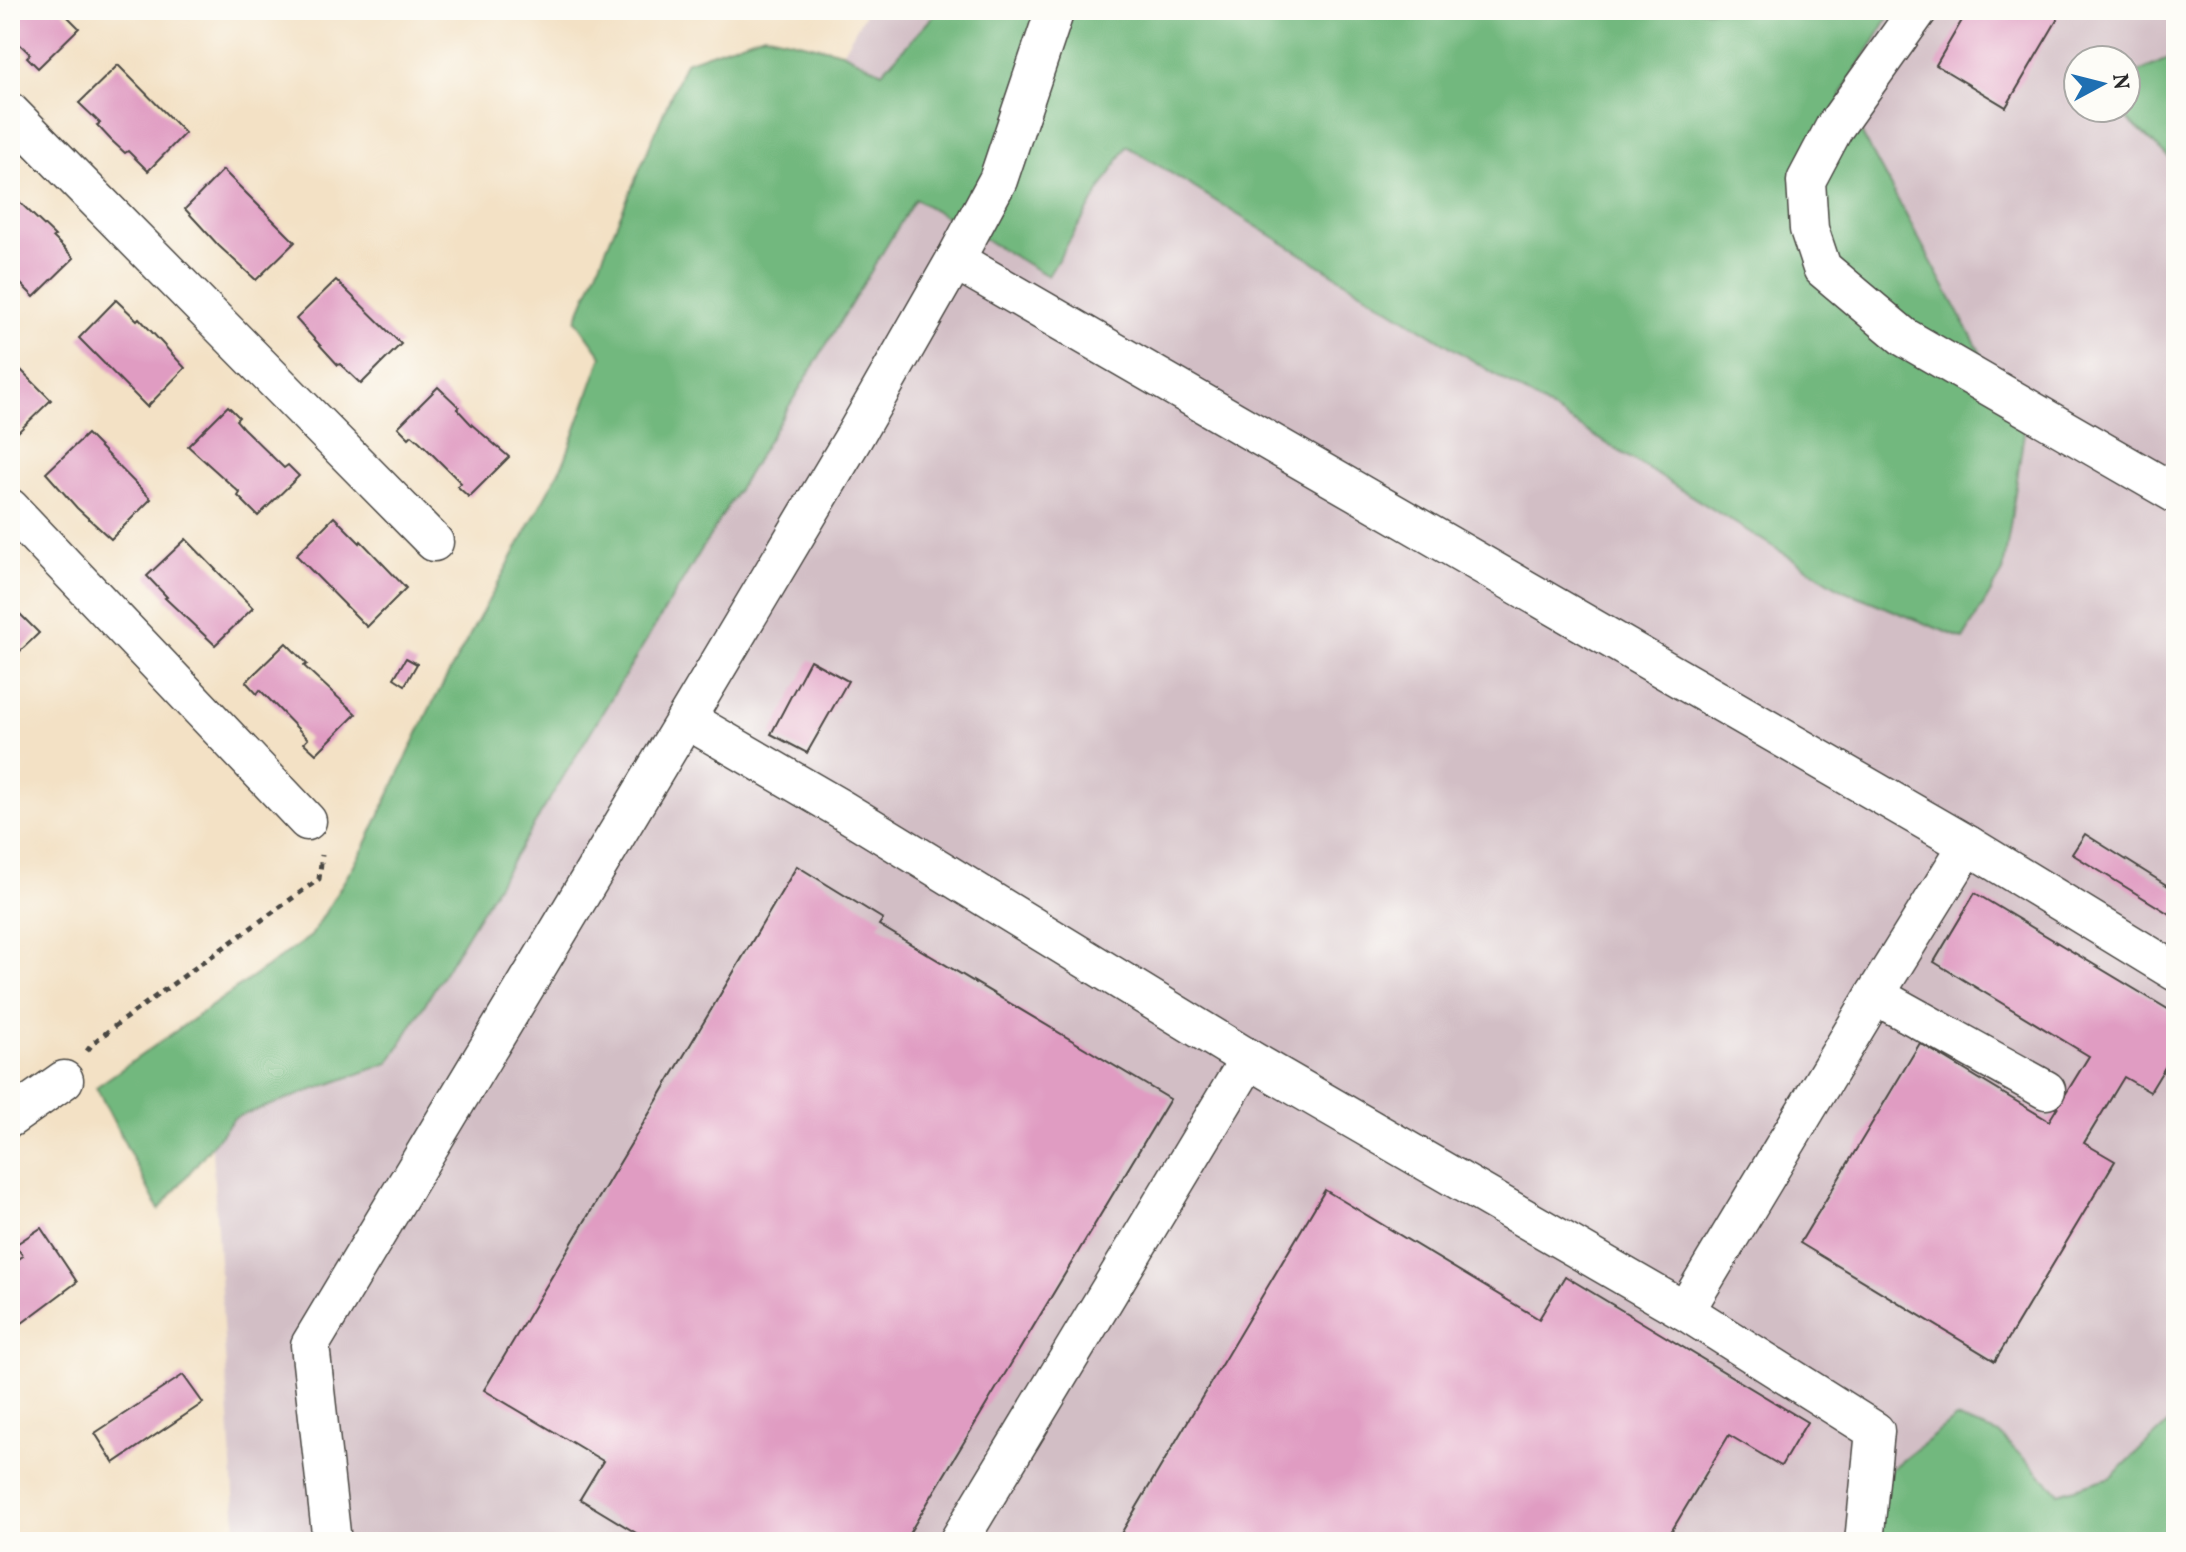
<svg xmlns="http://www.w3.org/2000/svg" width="2186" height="1552" font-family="Vollkorn,serif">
<rect width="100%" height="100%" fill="#fdfcf7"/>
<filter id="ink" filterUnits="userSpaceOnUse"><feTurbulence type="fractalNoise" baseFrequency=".0125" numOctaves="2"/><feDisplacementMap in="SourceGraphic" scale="16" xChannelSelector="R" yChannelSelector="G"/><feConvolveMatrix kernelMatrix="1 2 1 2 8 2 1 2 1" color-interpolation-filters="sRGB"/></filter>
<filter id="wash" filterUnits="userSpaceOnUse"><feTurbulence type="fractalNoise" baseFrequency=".006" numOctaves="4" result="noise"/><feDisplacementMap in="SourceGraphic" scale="32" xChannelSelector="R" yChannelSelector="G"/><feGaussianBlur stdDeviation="1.8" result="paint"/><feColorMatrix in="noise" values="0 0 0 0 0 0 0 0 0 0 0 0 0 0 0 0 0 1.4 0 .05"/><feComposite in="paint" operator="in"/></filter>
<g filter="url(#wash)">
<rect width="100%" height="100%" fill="#f3e1c5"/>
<path fill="#d2bec5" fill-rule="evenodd" d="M 867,10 L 2176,10 L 2176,1542 L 237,1542 L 211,1136 ZM 2078,60 L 2126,60 L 2126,108 L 2078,108 Z"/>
<g fill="#72b87e" stroke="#4e7254" stroke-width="2">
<path d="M 939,10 L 1893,10 L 1841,95 L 2024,433 L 2003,572 L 1963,639 L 1843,590 L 1127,146 L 1048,276 L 915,199 L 389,1063 L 234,1118 L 159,1210 L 96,1087 L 311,936 L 364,848 L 429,710 L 565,460 L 602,356 L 576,320 L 685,62 L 764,34 L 842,52 L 882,72 Z"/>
<path d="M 2176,55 L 2176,164 L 2115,108 L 2126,108 L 2126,78 Z"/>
<path d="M 2176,1416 L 2176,1542 L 1876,1542 L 1880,1478 L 1956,1418 L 1999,1434 L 2059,1493 L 2111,1477 Z"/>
</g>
<g id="blocks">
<g fill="#e09cc2">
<path d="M 10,10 L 61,10 L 79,28 L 38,68 L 27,57 L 30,54 L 10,35 Z"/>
<path d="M 1968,10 L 2063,10 L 2006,107 L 1936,65 Z"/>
<path d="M 118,65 L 185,133 L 148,171 L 128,151 L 125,153 L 111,140 L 97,125 L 100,123 L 79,103 Z"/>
<path d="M 223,170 L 295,242 L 256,280 L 219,246 L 185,209 Z"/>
<path d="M 10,193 L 55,236 L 53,237 L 74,258 L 34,297 L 10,273 Z"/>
<path d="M 336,280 L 401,344 L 361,384 L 340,364 L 338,365 L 296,319 Z"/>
<path d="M 116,300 L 137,320 L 139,318 L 185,368 L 147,407 L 79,338 Z"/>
<path d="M 10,359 L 51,400 L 10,440 Z"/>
<path d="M 438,387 L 459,407 L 457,409 L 471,424 L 509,457 L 469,497 L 457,486 L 461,483 L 420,442 L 412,435 L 409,438 L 398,427 Z"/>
<path d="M 228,406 L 239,417 L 236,420 L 243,428 L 284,468 L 288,465 L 299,476 L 258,516 L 238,496 L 240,493 L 188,446 Z"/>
<path d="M 87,434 L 151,499 L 111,539 L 77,508 L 46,473 Z"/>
<path d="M 334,517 L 360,543 L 361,541 L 406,588 L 367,627 L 296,555 Z"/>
<path d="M 186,539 L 253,608 L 215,645 L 165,598 L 167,597 L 147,576 Z"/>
<path d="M 10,604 L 39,633 L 10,661 Z"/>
<path d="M 286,643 L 307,664 L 304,666 L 356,714 L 316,754 L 304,743 L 308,739 L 268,698 L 260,690 L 257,694 L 246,682 Z"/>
<path d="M 406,658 L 417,664 L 405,685 L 394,678 Z"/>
<path d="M 810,660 L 848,681 L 807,753 L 771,734 Z"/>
<path d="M 2085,834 L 2176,891 L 2176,918 L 2072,854 Z"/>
<path d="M 797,866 L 883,919 L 879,925 L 1170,1099 L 904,1542 L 651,1542 L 580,1499 L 603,1461 L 484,1390 Z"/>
<path d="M 1975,893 L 2176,1014 L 2176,1049 L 2150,1092 L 2124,1077 L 2084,1143 L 2115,1161 L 1995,1361 L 1800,1243 L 1920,1043 L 2049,1121 L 2089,1056 L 1934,962 Z"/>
<path d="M 1325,1190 L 1539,1319 L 1565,1276 L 1807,1422 L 1781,1466 L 1729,1435 L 1665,1542 L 1116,1542 Z"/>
<path d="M 41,1228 L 77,1282 L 10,1332 L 10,1265 L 23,1256 L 15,1245 Z"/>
<path d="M 183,1375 L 203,1403 L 114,1463 L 95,1433 Z"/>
</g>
</g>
</g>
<g filter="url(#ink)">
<use href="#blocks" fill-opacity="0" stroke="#494642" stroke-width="2"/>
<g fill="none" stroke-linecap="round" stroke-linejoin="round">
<g stroke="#494642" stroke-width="41">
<g id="minor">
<path d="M 1918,10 L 1834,128 L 1806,181 L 1809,229 L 1822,268 L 1904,337 L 2176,494"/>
<path d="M 10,112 L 434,542"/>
<path d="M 955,260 L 998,180 L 1055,10"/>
<path d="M 10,508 L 307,821"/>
<path d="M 686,719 L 854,437 L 955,260 L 1968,845 L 1875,995"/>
<path d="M 1968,845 L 2176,972"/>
<path d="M 10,1118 L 64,1080"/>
<path d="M 1685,1311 L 1875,995 L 2046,1090"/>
<path d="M 332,1542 L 310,1345 L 686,719 L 841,809 L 1249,1059 L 1685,1311 L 1875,1431 L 1864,1542"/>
<path d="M 958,1542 L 1249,1059"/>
</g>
</g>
<path stroke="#494642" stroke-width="5" stroke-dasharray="6 6" stroke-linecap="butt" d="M 87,1051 L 93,1043 L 120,1022 L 319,879 L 322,855"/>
<use href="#minor" stroke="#fff" stroke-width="38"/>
</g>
</g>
<rect width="2186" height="1552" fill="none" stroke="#fdfcf7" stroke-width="40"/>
<g transform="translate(2102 84) rotate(83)"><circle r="38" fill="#fdfcf7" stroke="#a9a8a5" stroke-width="2"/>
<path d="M0-6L14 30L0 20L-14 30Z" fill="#1f6fb2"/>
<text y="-12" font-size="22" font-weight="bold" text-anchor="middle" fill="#2b2b2b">N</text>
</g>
</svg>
